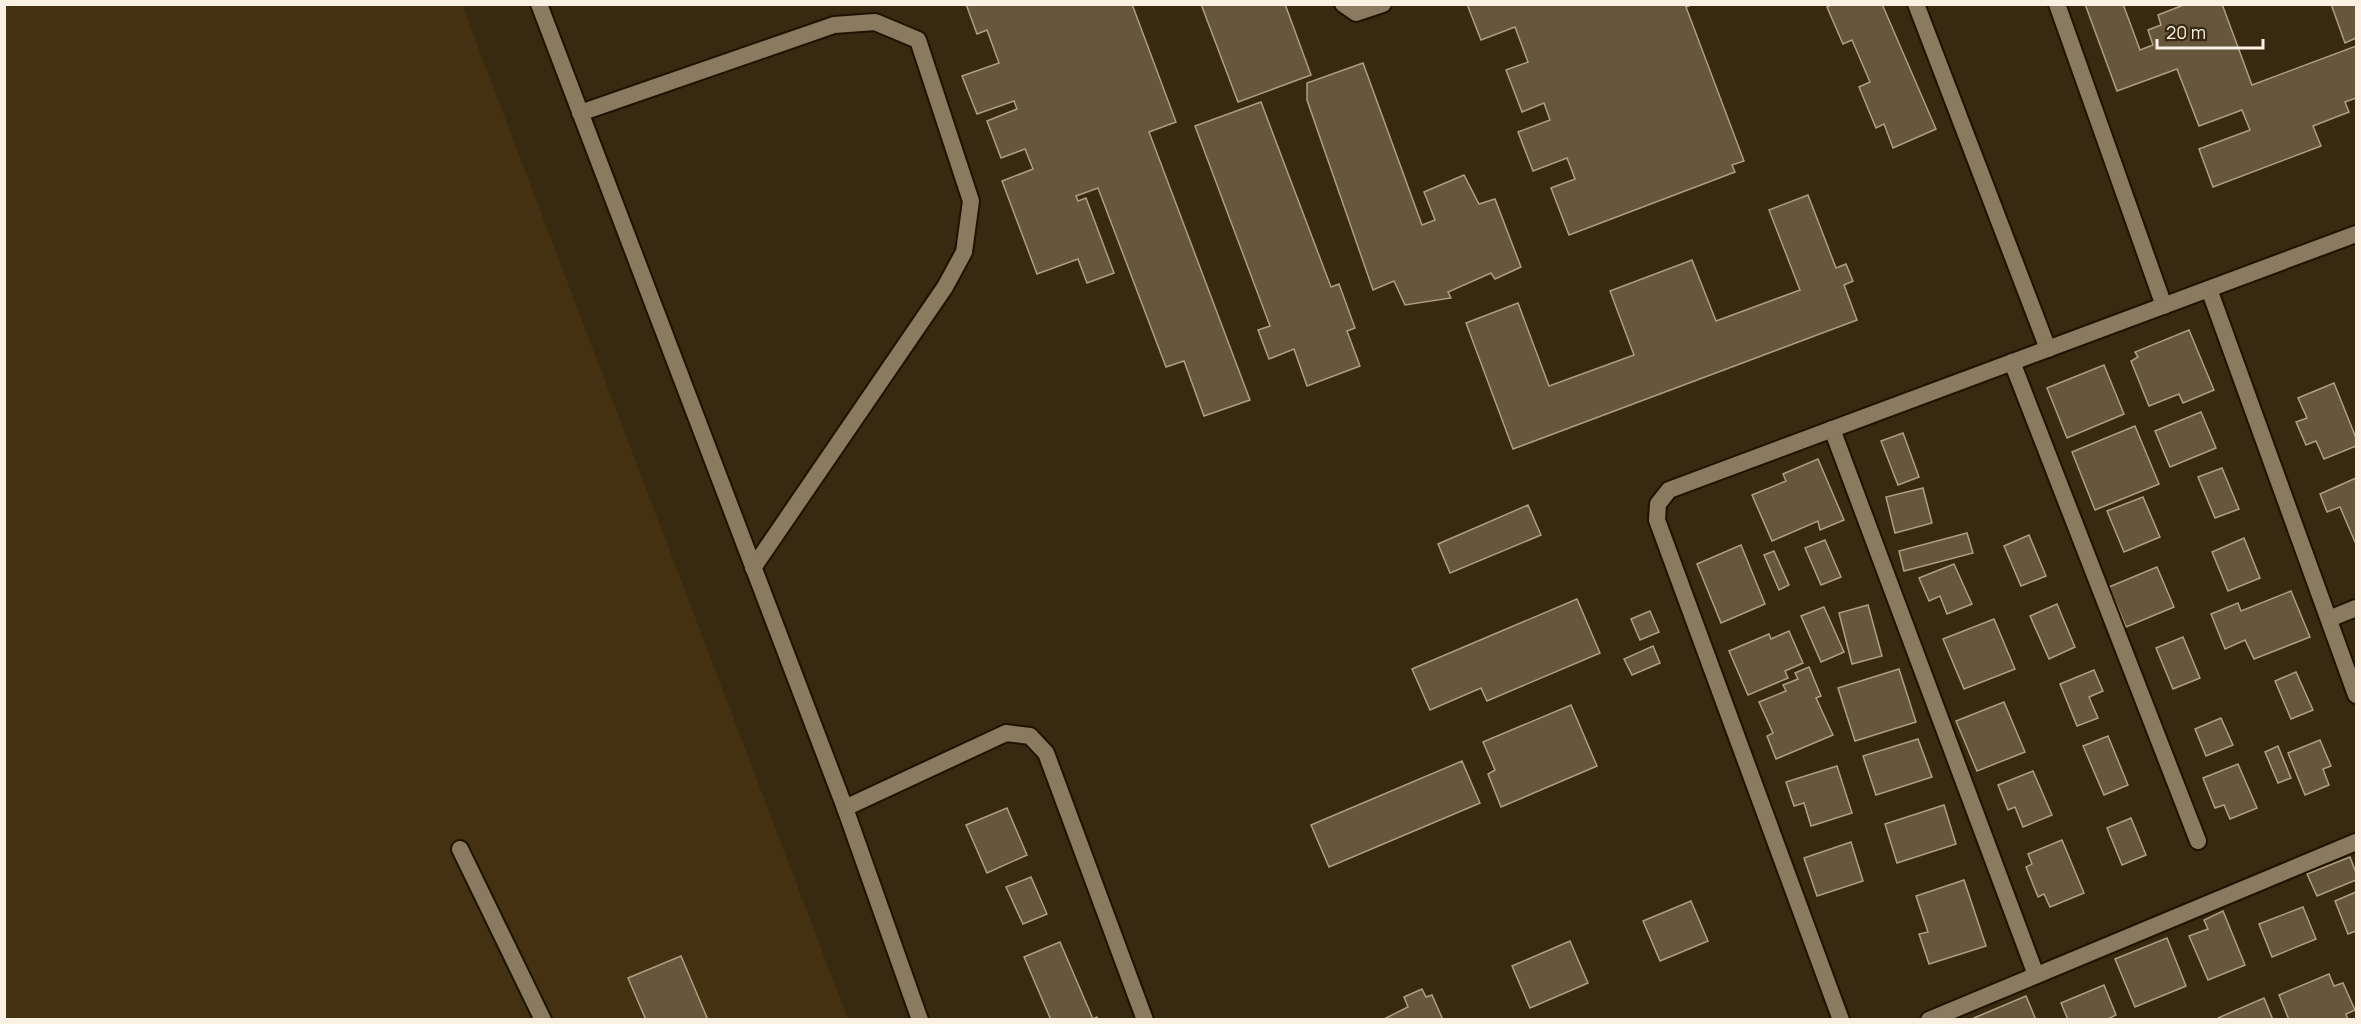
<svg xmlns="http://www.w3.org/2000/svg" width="2361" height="1024" font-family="Manrope,sans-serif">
<rect width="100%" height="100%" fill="#372a11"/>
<path fill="#433111" d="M 5,5 L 462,5 L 848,1019 L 5,1020 Z"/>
<g fill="#65563c" stroke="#ae9e82" stroke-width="1.5">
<path d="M 966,4 L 1132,4 L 1176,122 L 1149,132 L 1250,400 L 1204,416 L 1184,361 L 1166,367 L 1098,188 L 1076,196 L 1078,201 L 1086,198 L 1114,273 L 1087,283 L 1078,259 L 1037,274 L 1002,181 L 1033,169 L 1025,149 L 1001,158 L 987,121 L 1017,109 L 1014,101 L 977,114 L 962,76 L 999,63 L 987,30 L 977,34 Z"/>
<path d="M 1201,4 L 1285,4 L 1311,75 L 1238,102 Z"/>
<path d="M 1467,4 L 1693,4 L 1686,7 L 1744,161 L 1732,165 L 1735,172 L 1569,235 L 1551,188 L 1575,179 L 1567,158 L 1533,171 L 1518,132 L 1550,120 L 1544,103 L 1522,112 L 1506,70 L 1528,62 L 1515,27 L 1481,40 Z"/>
<path d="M 1833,4 L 1882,4 L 1936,129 L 1893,148 L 1884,124 L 1876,128 L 1859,87 L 1870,82 L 1852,40 L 1843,44 L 1827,7 Z"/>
<path d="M 2085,4 L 2123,4 L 2140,50 L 2153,45 L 2148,30 L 2161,25 L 2158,15 L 2186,4 L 2222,4 L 2252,85 L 2356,46 L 2356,98 L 2345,102 L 2349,112 L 2313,126 L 2321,146 L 2213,187 L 2199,149 L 2250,130 L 2242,110 L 2199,126 L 2177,69 L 2117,91 Z"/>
<path d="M 2331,4 L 2356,4 L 2356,38 L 2345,43 Z"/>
<path d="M 1363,63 L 1422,225 L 1435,220 L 1424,192 L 1464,175 L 1479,204 L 1495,199 L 1521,267 L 1495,279 L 1491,273 L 1448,292 L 1451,298 L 1405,305 L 1394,281 L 1373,290 L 1307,100 L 1307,83 Z"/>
<path d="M 1261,102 L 1331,287 L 1339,284 L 1355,328 L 1347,331 L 1360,366 L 1307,386 L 1294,349 L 1269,359 L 1258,330 L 1270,326 L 1195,126 Z"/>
<path d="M 1808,195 L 1836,268 L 1846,264 L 1853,281 L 1844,285 L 1857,320 L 1513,449 L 1466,323 L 1518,303 L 1549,386 L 1634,355 L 1610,291 L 1692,260 L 1716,321 L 1800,290 L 1769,210 Z"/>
<path d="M 2189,330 L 2214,390 L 2183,403 L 2179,394 L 2149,406 L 2131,361 L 2138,357 L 2135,352 Z"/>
<path d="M 2104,365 L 2124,414 L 2067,438 L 2047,388 Z"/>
<path d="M 2334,383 L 2356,438 L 2356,446 L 2324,459 L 2316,441 L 2306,445 L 2296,422 L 2307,418 L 2298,398 Z"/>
<path d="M 2201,412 L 2216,448 L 2170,467 L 2155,431 Z"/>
<path d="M 2135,426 L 2159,484 L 2095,510 L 2072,452 Z"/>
<path d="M 1903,433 L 1919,477 L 1898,485 L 1881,441 Z"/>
<path d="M 1818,459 L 1844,520 L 1820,530 L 1818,521 L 1772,541 L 1752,495 L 1786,481 L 1783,474 Z"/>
<path d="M 2222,468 L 2239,509 L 2215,518 L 2198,477 Z"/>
<path d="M 2356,478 L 2356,541 L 2355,542 L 2340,507 L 2327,512 L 2320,494 Z"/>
<path d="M 1923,488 L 1932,523 L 1895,533 L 1886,497 Z"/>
<path d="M 2143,497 L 2160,537 L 2124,552 L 2107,511 Z"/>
<path d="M 1528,505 L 1541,535 L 1450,573 L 1438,544 Z"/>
<path d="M 1967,533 L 1973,553 L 1904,571 L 1899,551 Z"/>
<path d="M 2029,535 L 2046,576 L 2021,586 L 2004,546 Z"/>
<path d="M 2244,538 L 2260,578 L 2228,591 L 2212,552 Z"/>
<path d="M 1825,540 L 1841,577 L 1821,585 L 1805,548 Z"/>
<path d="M 1741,545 L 1765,604 L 1721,623 L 1697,564 Z"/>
<path d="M 1774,551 L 1789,585 L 1779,590 L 1764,555 Z"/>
<path d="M 1954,564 L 1972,604 L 1947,614 L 1940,596 L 1929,601 L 1919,578 Z"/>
<path d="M 2157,567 L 2174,607 L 2126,627 L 2109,587 Z"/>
<path d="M 2291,591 L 2310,637 L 2254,659 L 2245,640 L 2225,649 L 2211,614 L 2238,603 L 2241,611 Z"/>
<path d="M 1577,599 L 1600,653 L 1487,701 L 1481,688 L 1430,710 L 1412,669 Z"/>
<path d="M 2057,604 L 2075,647 L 2049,659 L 2030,616 Z"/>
<path d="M 1868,605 L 1882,656 L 1852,664 L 1839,613 Z"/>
<path d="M 1824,607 L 1844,652 L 1821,662 L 1801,616 Z"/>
<path d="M 1650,611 L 1659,632 L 1640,640 L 1631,619 Z"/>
<path d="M 1994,619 L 2015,669 L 1964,689 L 1943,639 Z"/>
<path d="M 1789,631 L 1803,663 L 1785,671 L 1788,678 L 1748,695 L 1729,651 L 1769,634 L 1771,639 Z"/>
<path d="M 2183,637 L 2200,678 L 2173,689 L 2156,648 Z"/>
<path d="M 1653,646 L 1660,663 L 1632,675 L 1624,659 Z"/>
<path d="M 1809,667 L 1821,696 L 1816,698 L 1833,735 L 1776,759 L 1767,736 L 1773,733 L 1759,702 L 1786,691 L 1783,685 L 1798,679 L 1795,673 Z"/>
<path d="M 1899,669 L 1916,722 L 1855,741 L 1838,688 Z"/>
<path d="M 2094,670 L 2103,691 L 2089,697 L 2098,718 L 2077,726 L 2060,684 Z"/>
<path d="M 2296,672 L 2313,710 L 2291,719 L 2275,681 Z"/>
<path d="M 2004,702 L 2025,752 L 1977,771 L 1956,721 Z"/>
<path d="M 1571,705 L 1597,766 L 1501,807 L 1488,774 L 1495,770 L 1483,742 Z"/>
<path d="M 2221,718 L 2233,745 L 2206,756 L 2195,729 Z"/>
<path d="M 2108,736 L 2128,785 L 2104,795 L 2083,746 Z"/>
<path d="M 1918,739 L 1932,777 L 1876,795 L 1863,756 Z"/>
<path d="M 2320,740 L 2331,766 L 2323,769 L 2329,785 L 2305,795 L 2288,753 Z"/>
<path d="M 2278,746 L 2291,778 L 2278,783 L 2265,752 Z"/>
<path d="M 1462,761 L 1480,803 L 1329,867 L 1311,825 Z"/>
<path d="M 2238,764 L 2257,808 L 2230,819 L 2224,805 L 2215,808 L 2203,778 Z"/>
<path d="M 1837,766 L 1852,813 L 1811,826 L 1804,803 L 1794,806 L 1786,782 Z"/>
<path d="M 2033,771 L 2052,815 L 2023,827 L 2015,807 L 2008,810 L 1998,785 Z"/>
<path d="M 1944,805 L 1956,844 L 1897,863 L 1885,824 Z"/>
<path d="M 1007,808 L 1027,855 L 987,873 L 966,825 Z"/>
<path d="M 2131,818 L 2146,855 L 2122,865 L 2107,828 Z"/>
<path d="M 2062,840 L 2084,893 L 2050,907 L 2044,894 L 2038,897 L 2026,867 L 2032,864 L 2028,854 Z"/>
<path d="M 1851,842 L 1863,881 L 1817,896 L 1804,858 Z"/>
<path d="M 2350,857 L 2356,873 L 2356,880 L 2317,896 L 2307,874 Z"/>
<path d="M 1031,877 L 1047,914 L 1023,924 L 1006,887 Z"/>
<path d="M 1964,880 L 1986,946 L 1929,964 L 1919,934 L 1928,932 L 1916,896 Z"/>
<path d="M 2356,892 L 2356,931 L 2348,934 L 2335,901 Z"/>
<path d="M 1691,901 L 1708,941 L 1660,961 L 1643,921 Z"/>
<path d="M 2303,907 L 2316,939 L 2272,957 L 2259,924 Z"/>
<path d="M 2223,911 L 2245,965 L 2208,980 L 2189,936 L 2208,929 L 2204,920 Z"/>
<path d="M 2167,938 L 2186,986 L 2135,1007 L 2115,959 Z"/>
<path d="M 1570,941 L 1588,983 L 1530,1008 L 1512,966 Z"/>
<path d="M 1060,942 L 1093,1019 L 1097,1017 L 1098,1020 L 1051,1020 L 1024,957 Z"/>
<path d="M 681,956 L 708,1020 L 646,1020 L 628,978 Z"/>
<path d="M 2329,974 L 2334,986 L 2343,983 L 2355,1010 L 2346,1014 L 2348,1020 L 2289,1020 L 2279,995 Z"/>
<path d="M 2104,985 L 2116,1015 L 2106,1020 L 2068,1020 L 2061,1003 Z"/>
<path d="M 1422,989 L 1426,997 L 1432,995 L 1443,1020 L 1382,1020 L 1408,1007 L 1404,997 Z"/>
<path d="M 2026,996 L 2036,1020 L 1975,1020 L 1974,1018 Z"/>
<path d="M 2264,998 L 2273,1020 L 2218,1020 L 2218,1018 Z"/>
</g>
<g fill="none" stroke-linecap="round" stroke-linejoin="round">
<g stroke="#1e1200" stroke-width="20">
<g id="service">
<path d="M 1343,4 L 1356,13 L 1383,4"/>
<path d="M 1916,4 L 2048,349"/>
<path d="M 580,113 L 834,25 L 875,22 L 918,40 L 971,201 L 964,252 L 945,287 L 753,568"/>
<path d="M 460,849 L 543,1020"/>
</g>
</g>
<g stroke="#1e1200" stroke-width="20">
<g id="minor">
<path d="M 539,4 L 845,808 L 920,1020"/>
<path d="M 2057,4 L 2164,306"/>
<path d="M 2209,289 L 2356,695"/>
<path d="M 2012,362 L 2198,841"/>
<path d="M 1832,429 L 2036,975"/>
<path d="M 2329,619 L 2356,608"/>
<path d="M 845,808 L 1006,733 L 1030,736 L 1046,753 L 1145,1020"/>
<path d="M 1841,1020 L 1657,520 L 1658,504 L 1669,490 L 2356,234"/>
<path d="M 1929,1020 L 2356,842"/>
</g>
</g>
<use href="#service" stroke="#8a7a5f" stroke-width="16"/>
<use href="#minor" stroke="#8a7a5f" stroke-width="16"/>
</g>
<rect width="2361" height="1024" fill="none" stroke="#faf1e2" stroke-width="12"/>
<path d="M2157 39v9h106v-9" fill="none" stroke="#faf1e2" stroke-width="3"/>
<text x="2166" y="39" font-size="18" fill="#faf1e2" stroke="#372a11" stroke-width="4.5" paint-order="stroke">20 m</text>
</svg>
